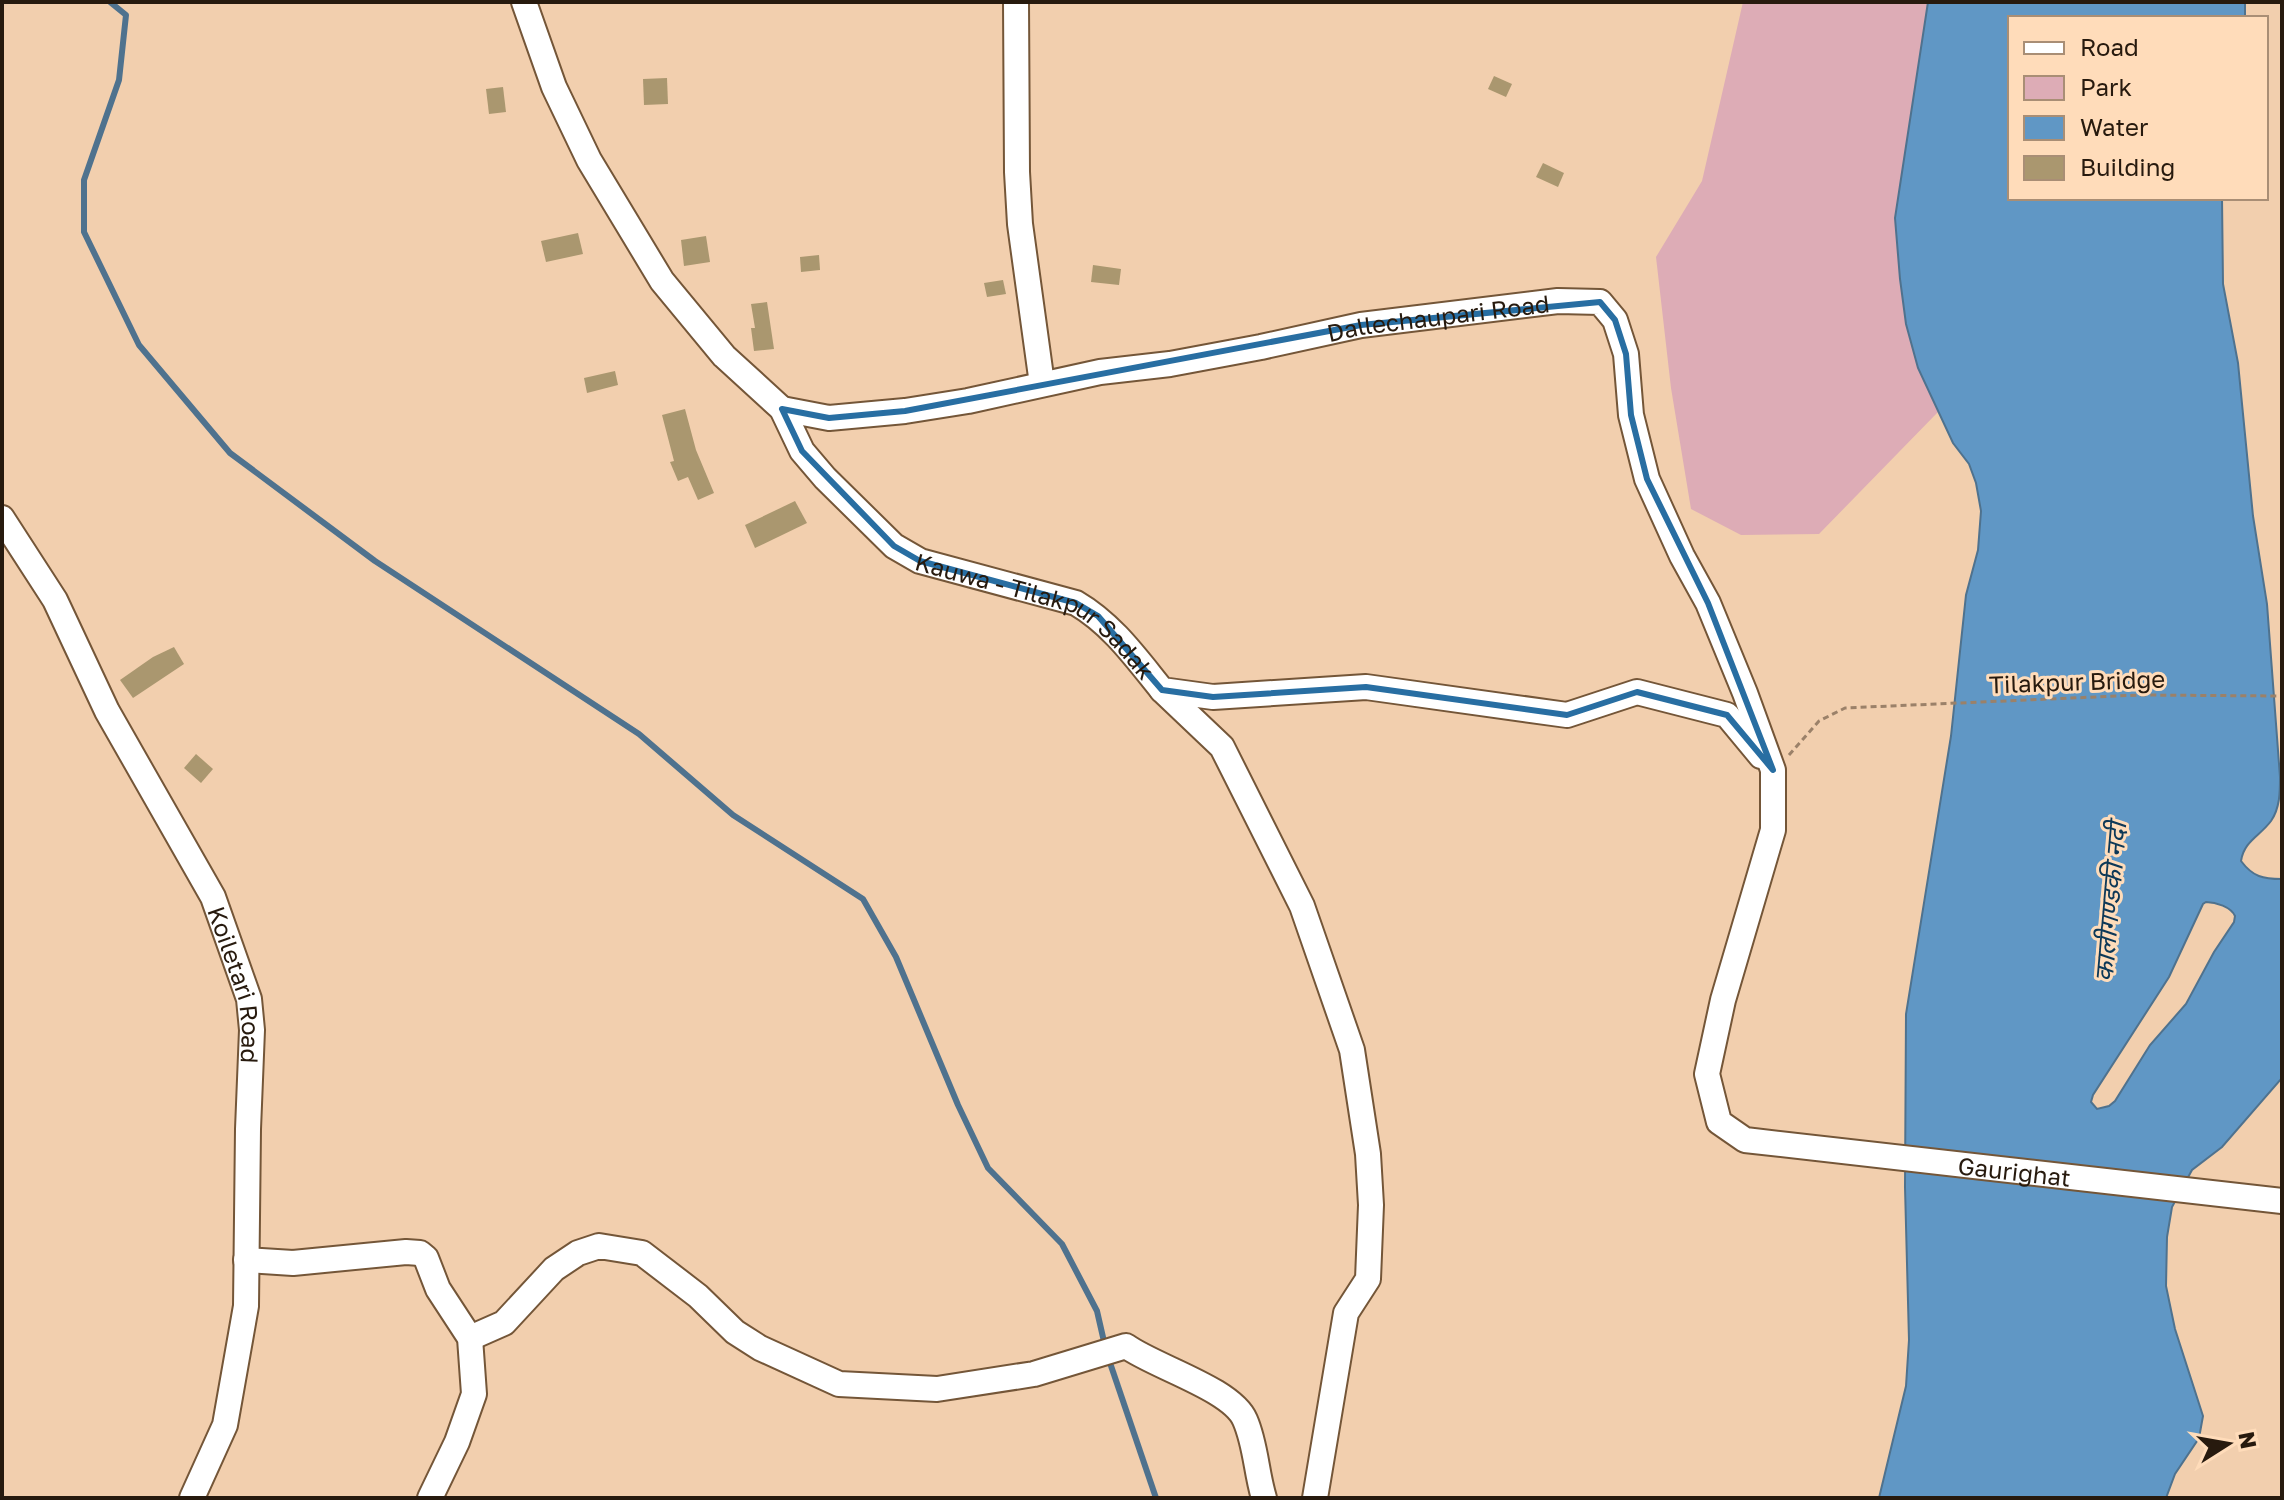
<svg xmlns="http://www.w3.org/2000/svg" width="2284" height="1500" font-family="'Golos Text','Noto Sans Devanagari',sans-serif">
<rect width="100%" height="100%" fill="#f2cfae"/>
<path fill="#ddacb6" d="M 1743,2 L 1928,2 L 1920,64 L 1906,324 L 1918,368 L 1938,412 L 1819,534 L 1741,535 L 1691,509 L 1671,388 L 1656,257 L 1702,181 Z"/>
<path fill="#6097c5" stroke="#4f728e" stroke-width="2" fill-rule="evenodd" d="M 1928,2 L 2245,2 L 2245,18 L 2010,18 L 2010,198 L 2222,198 L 2223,284 L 2238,363 L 2253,516 L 2267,604 L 2280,777 C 2280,792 2280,808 2271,821 C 2260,836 2244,841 2241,861 C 2253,877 2263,879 2282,879 L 2282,1078 L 2222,1147 L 2192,1170 L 2172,1207 L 2167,1237 L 2166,1286 L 2175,1329 L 2203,1416 L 2199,1438 L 2175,1474 L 2166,1498 L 1879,1498 L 1906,1386 L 1909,1340 L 1905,1187 L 1906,1014 L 1951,736 L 1966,595 L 1978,550 L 1981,511 L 1976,483 L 1969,464 L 1953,443 L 1918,368 L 1906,324 L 1900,279 L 1895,218 ZM 2206,902 C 2216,902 2231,907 2235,916 L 2234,922 L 2214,952 L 2186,1004 L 2150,1045 L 2115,1101 L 2109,1106 L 2097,1109 L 2091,1102 L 2093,1095 L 2169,977 L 2203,904 Z"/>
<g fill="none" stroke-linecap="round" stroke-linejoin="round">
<g stroke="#4f728e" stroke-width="6">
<path d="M 110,2 L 126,15 L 119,80 L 84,180 L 84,232 L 139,345 L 230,453 L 375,561 L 639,734 L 733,815 L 863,899 L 896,957 L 958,1105 L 988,1168 L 1062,1244 L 1097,1311 L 1105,1346"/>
<path d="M 1108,1357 L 1156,1498"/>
</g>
</g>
<g fill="#aa976f">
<path d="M 1494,76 L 1512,84 L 1506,97 L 1488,89 Z"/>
<path d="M 667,78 L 668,104 L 644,105 L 643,79 Z"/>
<path d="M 503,87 L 506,112 L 489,114 L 486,89 Z"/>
<path d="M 1543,163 L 1564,173 L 1558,187 L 1536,177 Z"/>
<path d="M 578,233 L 583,254 L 546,262 L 541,241 Z"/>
<path d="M 706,236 L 710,262 L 684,266 L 681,240 Z"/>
<path d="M 819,255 L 820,270 L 801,272 L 800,257 Z"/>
<path d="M 1093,265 L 1121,269 L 1119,285 L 1091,282 Z"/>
<path d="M 1003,280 L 1006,294 L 987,297 L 984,283 Z"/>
<path d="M 767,302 L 774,349 L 754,351 L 751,328 L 755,328 L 751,304 Z"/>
<path d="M 615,371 L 618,385 L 587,393 L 584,378 Z"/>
<path d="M 685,409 L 696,450 L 714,493 L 698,500 L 688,477 L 678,481 L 670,462 L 674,461 L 662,415 Z"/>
<path d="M 795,501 L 807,523 L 755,548 L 745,525 Z"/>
<path d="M 174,647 L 184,664 L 133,698 L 120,680 L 153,657 Z"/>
<path d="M 196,754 L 213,769 L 201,783 L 184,768 Z"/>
</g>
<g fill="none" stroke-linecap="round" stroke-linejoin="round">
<g stroke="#745638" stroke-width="28">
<g id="minor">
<path id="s1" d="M 524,2 L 554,87 L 589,160 L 662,281 L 724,356 L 782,409 L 802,451 L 825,478 L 894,546 L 920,561 L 1076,603 C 1112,624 1136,658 1162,690 L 1213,697 L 1366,687 L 1567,715 L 1637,692 L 1727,715 L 1761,756"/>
<path d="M 1016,2 L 1017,172 L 1020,224 L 1042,384"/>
<path id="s2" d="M 782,409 L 829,418 L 905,411 L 968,401 L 1100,372 L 1170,364 L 1261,347 L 1361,325 L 1558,301 L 1600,302 L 1615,320 L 1626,354 L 1631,415 L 1647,479 L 1682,556 L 1708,603 L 1745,693 L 1773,770 L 1773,830 L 1723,1000 L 1707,1074 L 1719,1122 L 1745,1140 L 2282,1201"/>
<path id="s3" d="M 2,518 L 55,600 L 107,711 L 213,897 L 249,999 L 252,1030 L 248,1129 L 246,1306 L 225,1425 L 192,1498"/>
<path d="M 1162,690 L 1222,747 L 1302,906 L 1352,1050 L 1368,1154 L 1371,1205 L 1368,1279 L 1346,1313 L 1315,1498"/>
<path d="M 246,1260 L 293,1263 L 406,1252 L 420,1253 L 426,1258 L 438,1289 L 470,1338 L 474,1394 L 457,1442 L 430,1498"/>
<path d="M 470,1338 L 504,1323 L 554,1269 L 578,1253 L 599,1246 L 642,1253 L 698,1296 L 735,1332 L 760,1348 L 839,1384 L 937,1389 L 1034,1374 L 1126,1346 C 1155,1367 1232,1389 1245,1420 C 1256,1445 1256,1472 1264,1498"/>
</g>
</g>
<path stroke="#9b8169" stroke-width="3" stroke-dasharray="6 4" stroke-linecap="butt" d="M 1789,755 L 1819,721 L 1845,708 L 2140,695 L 2282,696"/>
<use href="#minor" stroke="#fff" stroke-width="24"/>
</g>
<path fill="none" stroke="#286ea2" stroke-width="6" stroke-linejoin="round" d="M 1600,302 L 1615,320 L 1626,354 L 1631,415 L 1647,479 L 1708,603 L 1773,770 L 1727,715 L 1637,692 L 1567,715 L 1366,687 L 1213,697 L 1162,690 L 1098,616 L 1076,603 L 920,561 L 894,546 L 802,451 L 782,409 L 829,418 L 905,411 L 1361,325 Z"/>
<g text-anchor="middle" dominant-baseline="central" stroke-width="6" stroke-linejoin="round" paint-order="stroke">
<g font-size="24" fill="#271a0e" stroke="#ffdcba">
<text stroke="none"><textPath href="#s2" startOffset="666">Dallechaupari Road</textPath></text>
<text stroke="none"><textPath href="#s1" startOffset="828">Kauwa - Tilakpur Sadak</textPath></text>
<text transform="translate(2077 681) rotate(-2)">Tilakpur Bridge</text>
<text stroke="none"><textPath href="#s3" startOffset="526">Koiletari Road</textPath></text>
<text stroke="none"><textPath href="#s2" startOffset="1998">Gaurighat</textPath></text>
</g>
<g font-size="26" font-style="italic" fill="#0d3857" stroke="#ffdcba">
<text transform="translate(2110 902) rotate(-85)">कालीगण्डकी नदी</text>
</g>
</g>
<rect width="2284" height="1500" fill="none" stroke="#271a0e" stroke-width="8"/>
<rect x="2008" y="16" width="260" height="184" fill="#ffdcba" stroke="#a98e75" stroke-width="2"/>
<rect x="2024" y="42" width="40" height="12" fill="#ffffff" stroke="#a98e75" stroke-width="2"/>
<text x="2080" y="56" font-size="24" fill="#271a0e">Road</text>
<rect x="2024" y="76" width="40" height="24" fill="#ddacb6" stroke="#a98e75" stroke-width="2"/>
<text x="2080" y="96" font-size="24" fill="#271a0e">Park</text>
<rect x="2024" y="116" width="40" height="24" fill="#6097c5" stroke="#a98e75" stroke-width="2"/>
<text x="2080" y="136" font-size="24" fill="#271a0e">Water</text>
<rect x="2024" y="156" width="40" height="24" fill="#aa976f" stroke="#a98e75" stroke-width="2"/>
<text x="2080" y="176" font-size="24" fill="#271a0e">Building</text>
<g transform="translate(2228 1444) rotate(79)" stroke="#ffdcba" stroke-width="6" paint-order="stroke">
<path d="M0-6L14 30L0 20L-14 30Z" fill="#271a0e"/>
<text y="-12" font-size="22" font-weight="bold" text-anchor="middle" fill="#271a0e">N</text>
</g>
</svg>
